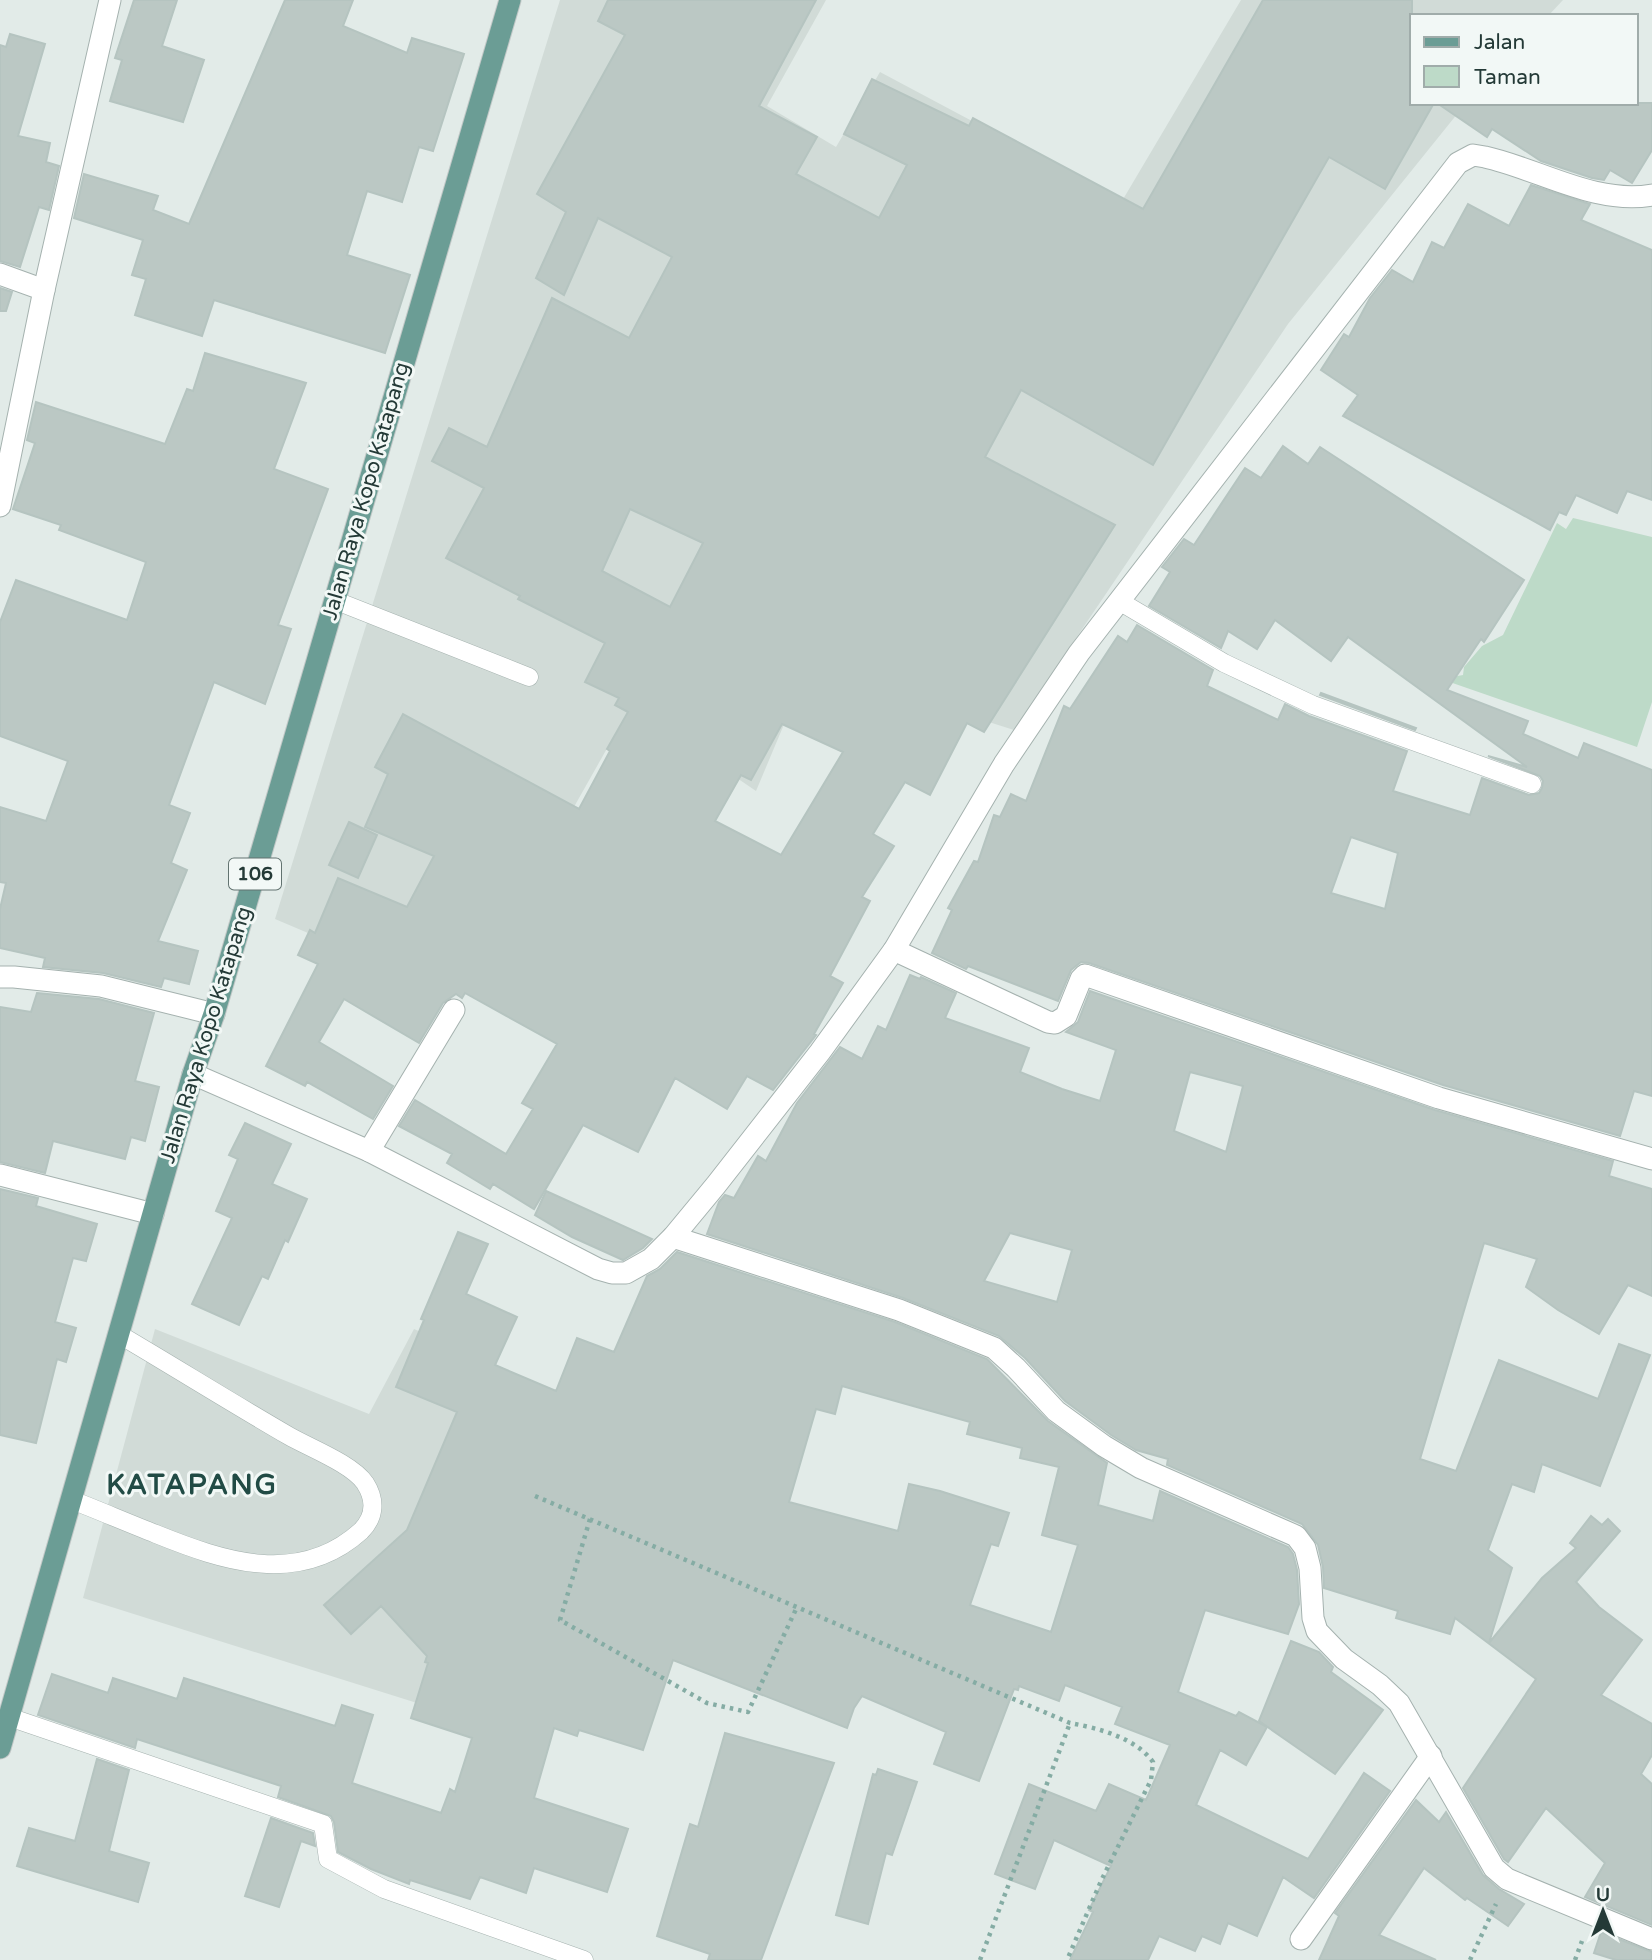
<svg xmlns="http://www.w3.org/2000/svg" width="1652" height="1960" font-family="'Varela Round',sans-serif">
<rect width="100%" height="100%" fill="#e2ebe8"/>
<g fill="#d1dbd7">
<path d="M 560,0 L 826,0 L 767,106 L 836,147 L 880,72 L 1122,201 L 1241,0 L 1563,0 L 1548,16 L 1412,16 L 1412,103 L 1466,103 L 1288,324 L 1014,730 L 809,665 L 756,791 L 631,706 L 492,952 L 400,972 L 275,919 Z"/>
<path d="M 155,1329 L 369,1414 L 414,1329 L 560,1393 L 417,1703 L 83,1598 Z"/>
</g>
<path fill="#bddac8" d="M 1573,518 L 1652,537 L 1652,702 L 1637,747 L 1441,679 L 1463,675 L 1464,667 L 1482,646 L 1503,635 L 1557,523 L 1566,529 Z"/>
<g fill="#bbc8c4" stroke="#b5c4c0" stroke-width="2" fill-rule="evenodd">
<path d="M 134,0 L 177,0 L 162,46 L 204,60 L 183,122 L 110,101 L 122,60 L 115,58 Z"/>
<path d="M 285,0 L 353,0 L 343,26 L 407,53 L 412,38 L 464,54 L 433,151 L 419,147 L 402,202 L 367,191 L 347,255 L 410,275 L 385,353 L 214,300 L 202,336 L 135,315 L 146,279 L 132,275 L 143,240 L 74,218 L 84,174 L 158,196 L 153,210 L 189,224 Z"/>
<path d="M 608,0 L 816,0 L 759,106 L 817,137 L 796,174 L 879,218 L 907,165 L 844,134 L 872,79 L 969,126 L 973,118 L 1143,209 L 1263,0 L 1412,0 L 1412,103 L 1434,103 L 1385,189 L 1329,157 L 1153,465 L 1021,390 L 985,457 L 1115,525 L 984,732 L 967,723 L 930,795 L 905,782 L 873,834 L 894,846 L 862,897 L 870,901 L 830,976 L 843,983 L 814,1034 L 816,1035 L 773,1090 L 747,1076 L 727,1109 L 675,1078 L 638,1152 L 583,1125 L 534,1209 L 493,1184 L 490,1189 L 447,1163 L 452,1154 L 399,1126 L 415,1100 L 506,1154 L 533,1109 L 522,1103 L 557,1044 L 465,993 L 462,998 L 456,994 L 443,1003 L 419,1043 L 344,999 L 319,1042 L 393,1086 L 373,1119 L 307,1082 L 305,1086 L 266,1066 L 318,964 L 298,955 L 310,930 L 315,933 L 338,878 L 407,907 L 434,856 L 365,827 L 388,774 L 375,767 L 403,714 L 579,809 L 610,751 L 607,749 L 628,712 L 615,705 L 619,698 L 585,682 L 605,643 L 518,599 L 520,596 L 446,558 L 484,488 L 432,461 L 449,428 L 487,447 L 552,298 L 629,338 L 672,257 L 598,218 L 564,295 L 536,278 L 566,212 L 537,194 L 625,35 L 598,21 ZM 630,509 L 703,543 L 670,607 L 602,571 ZM 782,724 L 843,752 L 781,855 L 715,821 L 741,775 L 751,780 Z"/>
<path d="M 10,34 L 45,44 L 18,136 L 50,143 L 46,162 L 59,166 L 49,210 L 39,207 L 20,267 L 0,261 L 0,45 L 6,47 Z"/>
<path d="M 1437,103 L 1652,103 L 1652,150 L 1632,183 L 1610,170 L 1604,180 L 1592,178 L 1541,161 L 1492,129 L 1487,137 Z"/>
<path d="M 1531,185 L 1590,204 L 1581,220 L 1652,250 L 1652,500 L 1627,491 L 1617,513 L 1576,495 L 1566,515 L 1559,512 L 1550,530 L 1343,416 L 1358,395 L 1321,370 L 1344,334 L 1349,337 L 1370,298 L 1392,270 L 1413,282 L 1432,242 L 1444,248 L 1468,204 L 1509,226 Z"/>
<path d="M 0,288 L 12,292 L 6,311 L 0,311 Z"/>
<path d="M 205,353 L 306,383 L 274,469 L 328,489 L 278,625 L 291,629 L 265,704 L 214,682 L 169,805 L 190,813 L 171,863 L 187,870 L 158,941 L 198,951 L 189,984 L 164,978 L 161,987 L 103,973 L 43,967 L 45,958 L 0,948 L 0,909 L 6,883 L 0,882 L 0,807 L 46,821 L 68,761 L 0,736 L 0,622 L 16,580 L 127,620 L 146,562 L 59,530 L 61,525 L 13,509 L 35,443 L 27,440 L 36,402 L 165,444 L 187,389 L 193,391 Z"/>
<path d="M 1283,446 L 1308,464 L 1320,447 L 1524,580 L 1484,642 L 1481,639 L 1447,690 L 1528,721 L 1523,734 L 1578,758 L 1584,743 L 1652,770 L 1652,1096 L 1634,1091 L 1620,1136 L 1443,1085 L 1089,963 L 1081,962 L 1071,970 L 1058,1001 L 968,966 L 966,969 L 932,953 L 952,910 L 948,908 L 974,861 L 978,862 L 994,815 L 1000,817 L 1011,794 L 1026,801 L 1064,706 L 1070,709 L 1118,636 L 1127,642 L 1137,625 L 1213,670 L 1207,686 L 1278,720 L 1285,704 L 1309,716 L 1407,751 L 1393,791 L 1470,815 L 1482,778 L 1529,795 L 1539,793 L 1542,788 L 1543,781 L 1540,776 L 1488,756 L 1527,767 L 1348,637 L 1331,661 L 1275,620 L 1257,649 L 1228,631 L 1221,648 L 1149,606 L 1170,572 L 1162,567 L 1184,539 L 1194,545 L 1245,468 L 1261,478 ZM 1351,837 L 1398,853 L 1385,909 L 1331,893 Z"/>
<path d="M 1321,693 L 1416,728 L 1415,730 L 1320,695 Z"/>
<path d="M 349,822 L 377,835 L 358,878 L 329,865 Z"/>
<path d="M 910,975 L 920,979 L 921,977 L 956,993 L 945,1018 L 1029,1048 L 1020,1072 L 1062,1089 L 1100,1101 L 1116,1050 L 1066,1032 L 1078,1022 L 1090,991 L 1435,1110 L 1613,1161 L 1609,1176 L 1652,1189 L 1652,1296 L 1628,1285 L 1599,1334 L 1558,1310 L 1526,1287 L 1537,1259 L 1484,1243 L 1420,1459 L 1456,1471 L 1499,1360 L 1598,1399 L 1619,1344 L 1650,1355 L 1600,1486 L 1542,1464 L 1534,1492 L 1512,1484 L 1488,1550 L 1512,1568 L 1489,1643 L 1542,1578 L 1576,1548 L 1570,1543 L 1591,1516 L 1602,1525 L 1608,1519 L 1620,1531 L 1576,1582 L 1599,1607 L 1642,1640 L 1601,1695 L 1652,1724 L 1652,1755 L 1641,1774 L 1652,1784 L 1652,1925 L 1585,1897 L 1605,1863 L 1546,1808 L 1508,1862 L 1504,1859 L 1463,1788 L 1536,1679 L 1455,1618 L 1450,1634 L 1396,1618 L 1398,1611 L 1324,1588 L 1323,1567 L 1318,1545 L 1302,1524 L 1167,1465 L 1168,1459 L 1136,1450 L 1111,1435 L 1065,1401 L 1025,1358 L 999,1336 L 903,1298 L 707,1234 L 719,1202 L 725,1195 L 734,1198 L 758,1156 L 766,1161 L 797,1103 L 840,1047 L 862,1059 L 878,1026 L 886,1030 ZM 1190,1072 L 1243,1086 L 1226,1152 L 1174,1131 ZM 1010,1233 L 1072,1250 L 1057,1302 L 984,1281 Z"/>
<path d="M 37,993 L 99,999 L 154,1013 L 135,1081 L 159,1087 L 145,1141 L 131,1137 L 125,1159 L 53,1141 L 45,1173 L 0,1162 L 0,1007 L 31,1012 Z"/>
<path d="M 245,1123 L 291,1144 L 272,1184 L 307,1199 L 288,1242 L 285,1240 L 268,1279 L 262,1276 L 239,1325 L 192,1304 L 232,1218 L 216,1211 L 238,1159 L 229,1155 Z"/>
<path d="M 0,1189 L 38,1198 L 36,1206 L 97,1224 L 86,1261 L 73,1258 L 55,1322 L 76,1328 L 66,1362 L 57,1359 L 36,1443 L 0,1435 Z"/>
<path d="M 546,1191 L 652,1239 L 643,1248 L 623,1260 L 572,1237 L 535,1215 Z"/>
<path d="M 458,1232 L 488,1244 L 466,1294 L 517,1317 L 495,1365 L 556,1391 L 577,1338 L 614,1352 L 647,1276 L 660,1269 L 677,1252 L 895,1322 L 987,1359 L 1048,1421 L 1107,1463 L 1098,1505 L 1153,1521 L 1160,1491 L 1288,1547 L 1293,1554 L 1297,1570 L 1299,1604 L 1288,1634 L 1205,1610 L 1178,1692 L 1236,1716 L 1239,1712 L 1267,1727 L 1246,1765 L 1220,1750 L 1196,1805 L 1308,1859 L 1364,1773 L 1390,1791 L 1314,1898 L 1283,1877 L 1257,1936 L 1228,1923 L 1220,1944 L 1202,1936 L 1195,1951 L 1159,1936 L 1148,1960 L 1070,1960 L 1093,1912 L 1089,1910 L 1111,1866 L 1054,1840 L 1035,1889 L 995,1874 L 1029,1784 L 1096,1811 L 1109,1784 L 1146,1800 L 1170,1745 L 1115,1724 L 1122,1707 L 1065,1685 L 1059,1701 L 1019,1686 L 1018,1690 L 1014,1689 L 979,1781 L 934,1764 L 946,1732 L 862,1696 L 854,1708 L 847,1728 L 673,1660 L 643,1750 L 579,1730 L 577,1736 L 554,1728 L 534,1798 L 628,1829 L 607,1892 L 534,1868 L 526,1893 L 480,1877 L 470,1899 L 410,1880 L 409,1884 L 371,1869 L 338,1852 L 334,1822 L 331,1816 L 278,1797 L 281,1786 L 137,1739 L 135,1748 L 38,1715 L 52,1674 L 108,1693 L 113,1678 L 177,1699 L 184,1678 L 335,1726 L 342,1705 L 373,1715 L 352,1783 L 441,1813 L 450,1789 L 455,1792 L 472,1738 L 411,1718 L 428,1663 L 425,1662 L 427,1656 L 381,1606 L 351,1634 L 324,1605 L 407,1530 L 457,1412 L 396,1387 L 424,1320 L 421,1319 ZM 842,1386 L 970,1422 L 967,1434 L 1022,1448 L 1020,1458 L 1059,1467 L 1042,1535 L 1078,1545 L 1051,1632 L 970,1605 L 991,1544 L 998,1546 L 1009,1513 L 940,1491 L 909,1484 L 898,1531 L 789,1502 L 816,1409 L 835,1414 Z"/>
<path d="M 1291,1641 L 1319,1652 L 1333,1667 L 1331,1672 L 1383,1710 L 1335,1774 L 1259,1721 Z"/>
<path d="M 725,1733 L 834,1763 L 761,1960 L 708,1960 L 710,1954 L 657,1936 L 690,1824 L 698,1827 Z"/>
<path d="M 97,1759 L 129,1770 L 109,1851 L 149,1863 L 138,1902 L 17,1866 L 29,1828 L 75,1841 Z"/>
<path d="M 878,1769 L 917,1782 L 892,1855 L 886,1853 L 868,1924 L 836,1915 L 873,1774 L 876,1775 Z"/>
<path d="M 1416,1800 L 1439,1822 L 1446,1812 L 1483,1875 L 1499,1889 L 1524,1904 L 1508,1926 L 1467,1898 L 1465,1900 L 1424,1868 L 1379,1935 L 1436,1960 L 1319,1960 L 1339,1916 L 1335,1913 Z"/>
<path d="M 271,1818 L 313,1833 L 315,1846 L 301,1841 L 279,1907 L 245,1896 Z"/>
<path d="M 1601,1932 L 1652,1952 L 1652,1960 L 1616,1960 L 1594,1953 Z"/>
</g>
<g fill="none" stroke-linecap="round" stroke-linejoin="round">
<g stroke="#a5b2af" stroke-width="19">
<g id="lane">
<path d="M 334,600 L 529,677"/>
<path d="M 1119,601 L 1224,663 L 1313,705 L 1532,784"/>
<path d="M 72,1500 C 100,1511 128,1523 156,1534 C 223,1561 299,1587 361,1531 C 375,1517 376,1500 365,1483 C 352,1464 310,1448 289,1436 C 232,1403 176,1368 120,1335"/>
<path d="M 9,1717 L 323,1824 L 328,1859 L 384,1889 L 584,1960"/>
</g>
</g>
<g stroke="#a5b2af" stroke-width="23">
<g id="street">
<path d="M 0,274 L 44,290"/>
<path d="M 0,506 L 44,290 L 110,0"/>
<path d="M 894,950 L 1048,1022 L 1055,1023 L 1066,1016 L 1081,979 L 1085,975 L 1439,1098 L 1652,1159"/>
<path d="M 0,977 L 14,977 L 101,986 L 214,1014"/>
<path d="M 193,1074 L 369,1151 L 598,1269 L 612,1273 L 626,1273 L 651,1259 L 673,1237 L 716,1185 L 820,1052 L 894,950 L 1004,764 L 1079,653 L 1458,163 L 1473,155 L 1485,157 C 1539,169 1595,205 1652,195"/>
<path d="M 369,1151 L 454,1010"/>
<path d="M 0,1175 L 153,1214"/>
<path d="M 673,1237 L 899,1310 L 994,1348 L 1016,1368 L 1056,1411 L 1104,1446 L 1141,1468 L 1296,1536 L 1305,1548 L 1310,1568 L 1313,1618 L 1317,1631 L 1344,1659 L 1380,1685 L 1399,1703 L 1494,1868 L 1507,1879 L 1652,1939"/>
<path d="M 1301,1939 L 1431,1756"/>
</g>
</g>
<g stroke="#c2c8c7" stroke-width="23">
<path id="primary" d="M 0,1748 L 193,1074 L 214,1014 L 510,0"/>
</g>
<g stroke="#85aca4" stroke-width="4.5" stroke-dasharray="3.5 5" stroke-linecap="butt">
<path d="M 535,1496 L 1070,1723 C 1098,1728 1136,1738 1153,1762 L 1151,1780 L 1101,1881 L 1067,1960"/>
<path d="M 590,1519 L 560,1620 L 707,1703 L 748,1712 L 797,1607"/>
<path d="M 980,1960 L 1070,1723"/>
<path d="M 1470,1960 L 1496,1904"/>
<path d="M 1575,1960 L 1582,1941"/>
</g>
<use href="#lane" stroke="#fff" stroke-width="18"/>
<use href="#street" stroke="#fff" stroke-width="21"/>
<use href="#primary" stroke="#6b9d95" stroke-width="21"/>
</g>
<g text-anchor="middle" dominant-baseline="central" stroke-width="6" stroke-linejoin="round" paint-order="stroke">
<rect fill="#f2f8f6" stroke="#627370" stroke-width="2" x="229" y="858.5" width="52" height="31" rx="5"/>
<g font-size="19" font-weight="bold" fill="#243a37">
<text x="255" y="874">106</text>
</g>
<g font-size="21" fill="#243a37" stroke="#f2f8f6">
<text transform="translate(366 491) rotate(-74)">Jalan Raya Kopo Katapang</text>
<text transform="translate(206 1035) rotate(-73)">Jalan Raya Kopo Katapang</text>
</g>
<g font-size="28" font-weight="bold" letter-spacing="2" fill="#214b45" stroke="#f2f8f6">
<text x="192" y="1485">KATAPANG</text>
</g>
</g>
<rect x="1410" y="14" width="228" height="91" fill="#f2f8f6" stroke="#a0acaa" stroke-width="2"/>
<rect x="1424" y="37" width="35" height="10" fill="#6b9d95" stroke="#a0acaa" stroke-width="2"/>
<text x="1474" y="49" font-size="21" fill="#243a37">Jalan</text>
<rect x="1424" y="66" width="35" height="21" fill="#bddac8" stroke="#a0acaa" stroke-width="2"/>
<text x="1474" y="84" font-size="21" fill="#243a37">Taman</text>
<g transform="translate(1603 1911)" stroke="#f2f8f6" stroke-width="5" paint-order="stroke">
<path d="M0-5L12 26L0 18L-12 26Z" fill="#243a37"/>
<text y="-10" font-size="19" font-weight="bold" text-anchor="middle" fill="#243a37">U</text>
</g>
</svg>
